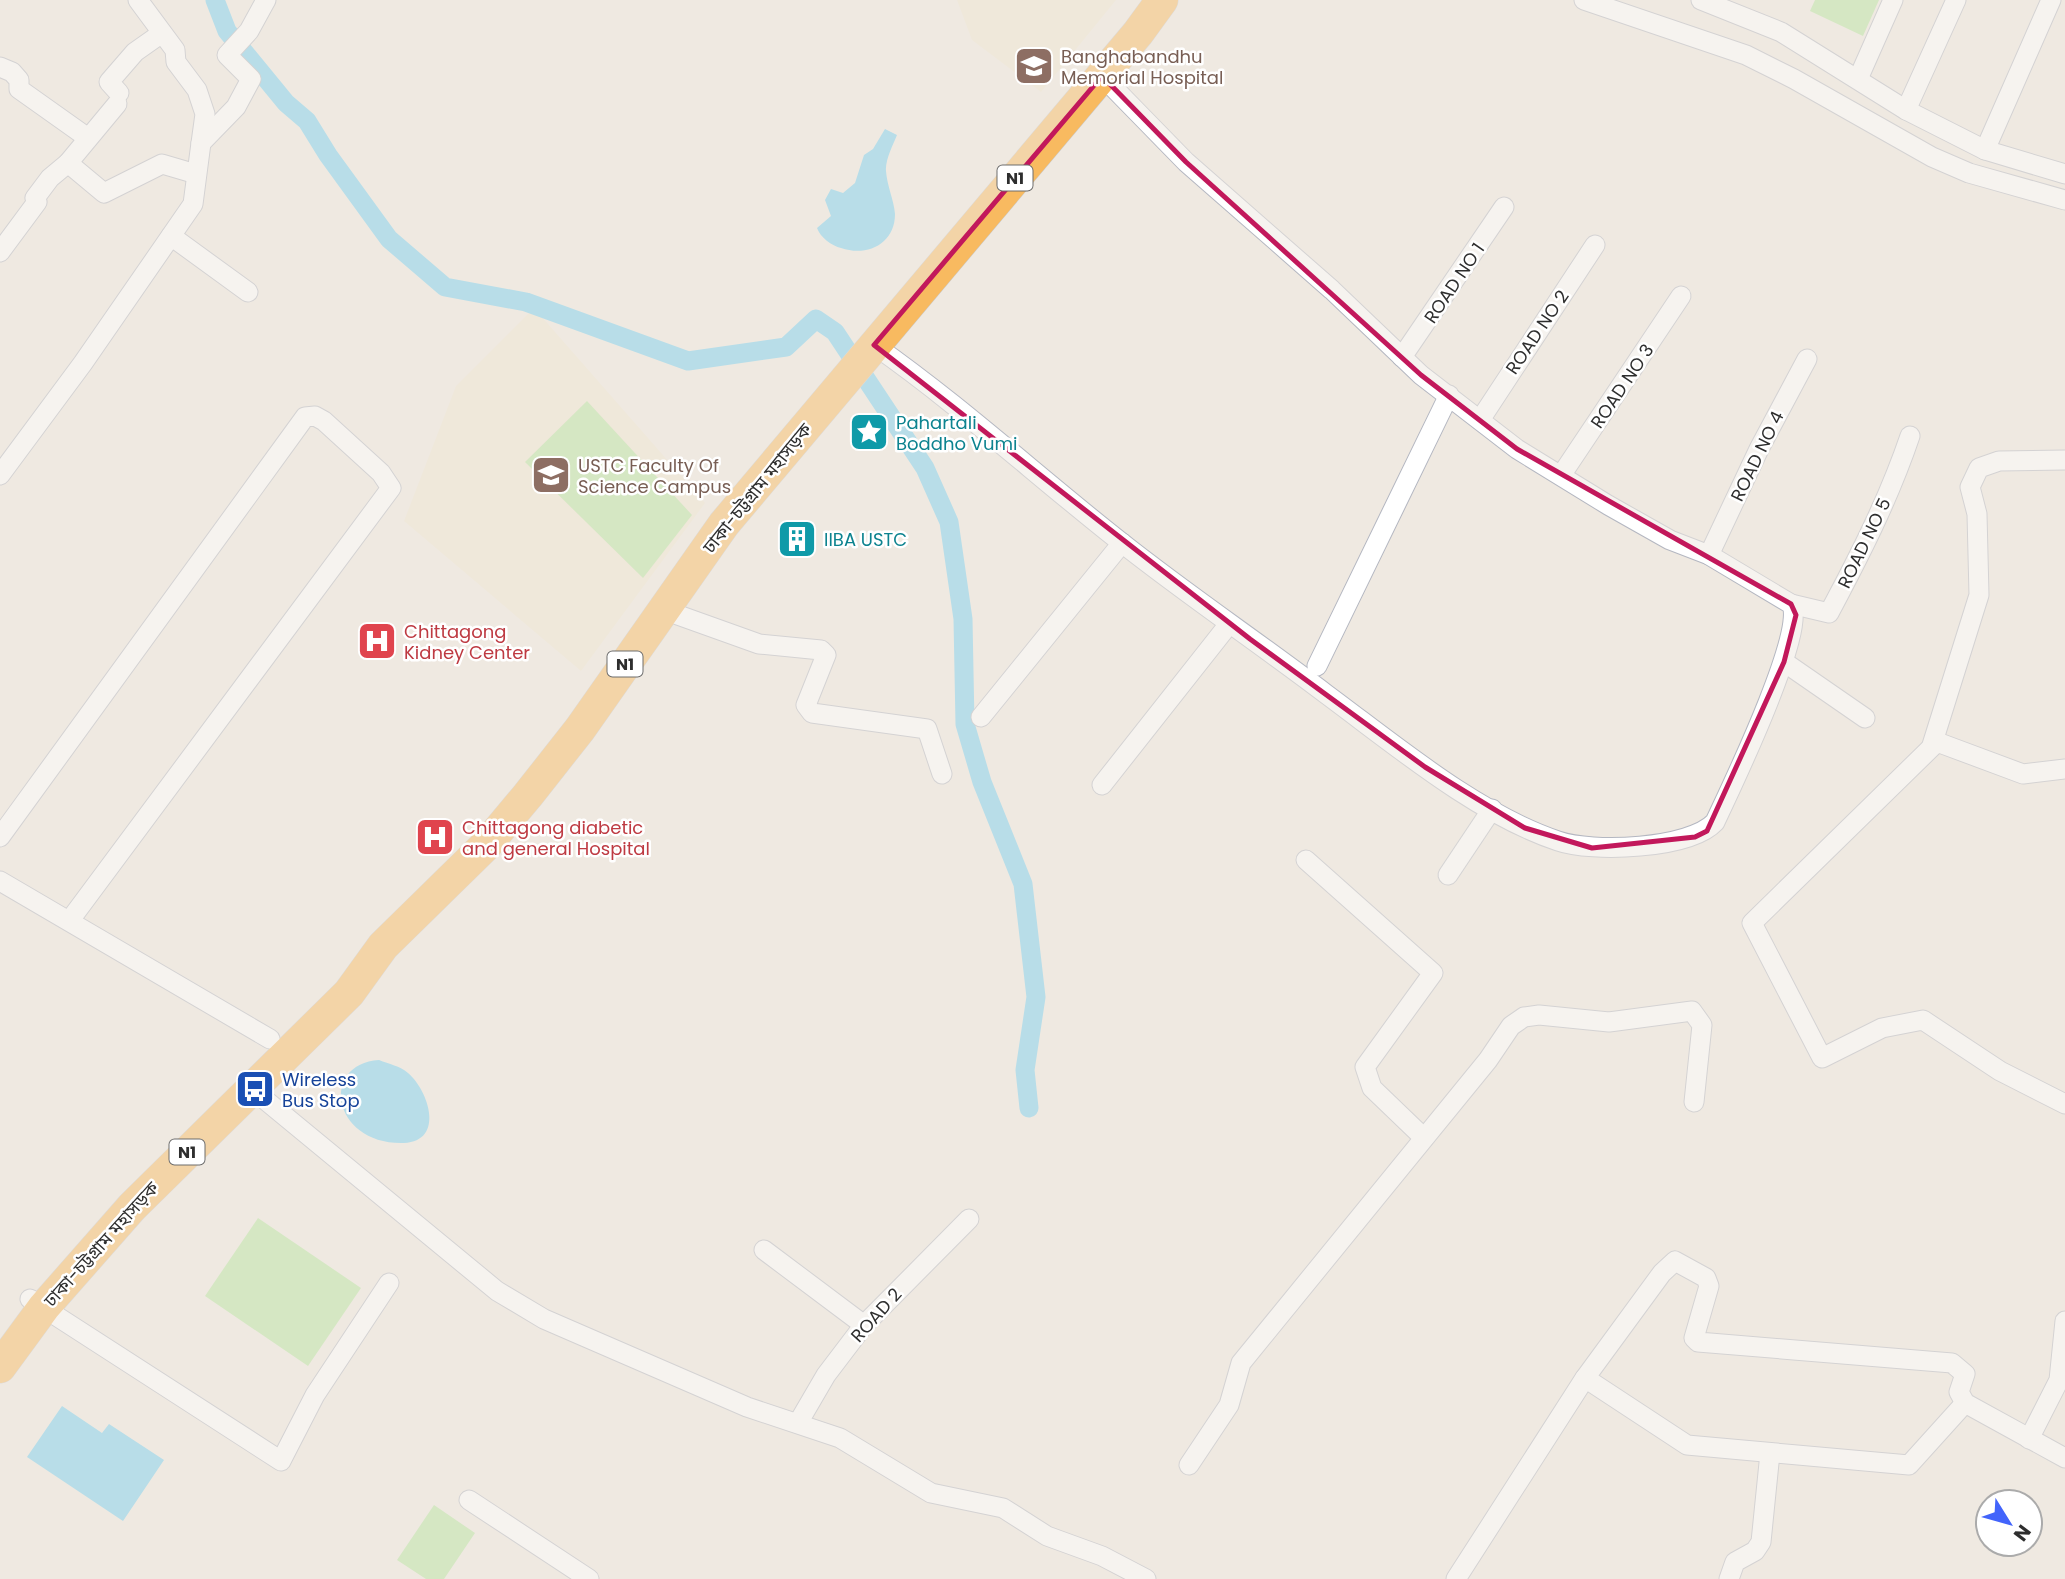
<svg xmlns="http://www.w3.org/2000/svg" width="2065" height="1579" font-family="Poppins,'Noto Sans Bengali',sans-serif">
<rect width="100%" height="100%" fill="#efe9e1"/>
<g fill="#f0e6d1">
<path d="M 957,0 L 1116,0 L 1041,92 L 972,40 Z"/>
<path d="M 534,308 L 705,503 L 581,671 L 404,521 L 456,386 Z"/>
</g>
<g fill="#b6e59e">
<path d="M 1815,0 L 1879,0 L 1863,36 L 1810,11 Z"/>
<path d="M 587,401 L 692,515 L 643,578 L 525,462 Z"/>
<path d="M 258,1218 L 361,1288 L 308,1366 L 205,1296 Z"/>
<path d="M 434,1505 L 475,1533 L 444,1579 L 426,1579 L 397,1560 Z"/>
</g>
<g fill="#75cff0">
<path d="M 885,129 L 897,135 C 893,145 885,160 886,171 C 887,186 894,200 895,214 C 895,244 867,257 841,248 C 832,246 820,237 817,228 L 831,216 L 825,200 L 831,189 L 843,193 L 855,183 L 864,155 L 873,149 Z"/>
<path d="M 379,1060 C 389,1064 400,1066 408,1073 C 429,1091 445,1141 404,1143 C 332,1145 319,1064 379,1060 Z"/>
<path d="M 62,1406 L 102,1433 L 109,1424 L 164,1460 L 123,1521 L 27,1457 Z"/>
</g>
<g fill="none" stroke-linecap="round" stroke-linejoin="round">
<path stroke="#75cff0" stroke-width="19" d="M 215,0 L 227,31 L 286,103 L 307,121 L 328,155 L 389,239 L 445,287 L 526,302 L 688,361 L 786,347 L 816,319 L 835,332 L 925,468 L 949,522 L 963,619 L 965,724 L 982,782 L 1023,884 L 1036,997 L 1025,1070 L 1029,1108"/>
<g stroke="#b4b7c1" stroke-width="21">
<g id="minor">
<path d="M 138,0 L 175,50 L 176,62 L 197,90 L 205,114 L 201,143"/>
<path d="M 1584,0 L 1746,55 L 1794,79 L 1932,157 L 1969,173 L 2065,200"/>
<path d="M 1701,0 L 1781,32 L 1906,110 L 1985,150 L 2065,174"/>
<path d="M 0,67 L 12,72 L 19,80 L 19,89 L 88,138"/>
<path d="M 1858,79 L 1893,0"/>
<path d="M 119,93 L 109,82 L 135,52 L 162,33"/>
<path d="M 1906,110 L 1956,0"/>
<path d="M 1985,150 L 2051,0"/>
<path d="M 68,163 L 117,104"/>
<path d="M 171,236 L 248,292"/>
<path d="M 0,252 L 37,202 L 35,198 L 50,178 L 68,163 L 104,193 L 162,164 L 196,174"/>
<path d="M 874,345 C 961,406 1039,478 1122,543 C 1189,596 1259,643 1326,694 C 1395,745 1477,814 1558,841 C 1592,853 1690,849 1715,822 C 1730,790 1808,628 1791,604 L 1709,555 L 1670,540 L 1608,505 L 1517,449 L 1421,375 L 1332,290 L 1186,162 L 1102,76"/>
<path d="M 1402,357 L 1504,207"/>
<path d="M 1480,420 L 1595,245"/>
<path d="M 1562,474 L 1681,296"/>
<path d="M 0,475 L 83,363 L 193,204 L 201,143 L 236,107 L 251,79 L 227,55 L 249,31 L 266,0"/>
<path d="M 1709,555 L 1759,449 L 1807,359"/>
<path d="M 1791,604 L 1829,613 C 1860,555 1889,498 1910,436"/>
<path d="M 664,610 L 759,644 L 821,650 L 826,655 L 806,705 L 812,713 L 927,729 L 942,774"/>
<path d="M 1784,662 L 1865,718"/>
<path d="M 1317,666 L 1449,395"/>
<path d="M 981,717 L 1122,543"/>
<path d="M 1932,745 L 1979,595 L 1977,514 L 1970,487 L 1979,468 L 1999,461 L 2065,460"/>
<path d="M 2065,769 L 2023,774 L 1937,742 L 1752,923 L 1822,1058 L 1882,1028 L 1923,1020 L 2000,1071 L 2065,1104"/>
<path d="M 1102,785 L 1229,624"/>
<path d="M 0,837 L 305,417 L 315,416 L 324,421 L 381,473 L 391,488 L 70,920"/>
<path d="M 1306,860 L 1433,973 L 1365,1067 L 1372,1088 L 1424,1138"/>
<path d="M 1448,875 L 1492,809"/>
<path d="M 0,881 L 270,1039"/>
<path d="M 252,1089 L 497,1291 L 544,1319 L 747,1407 L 840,1438 L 931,1493 L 1003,1508 L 1047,1536 L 1102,1556 L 1146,1579"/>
<path d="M 764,1250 L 864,1325"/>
<path d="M 30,1299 L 281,1461 L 315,1395 L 389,1283"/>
<path d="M 1585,1378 L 1687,1445 L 1909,1465 L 1965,1403"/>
<path d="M 798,1423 L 826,1375 L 864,1325 L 969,1219"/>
<path d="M 2029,1439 L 2059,1380 L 2065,1321"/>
<path d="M 1189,1465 L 1229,1405 L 1241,1363 L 1488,1060 L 1511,1026 L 1524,1017 L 1539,1015 L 1609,1022 L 1692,1011 L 1702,1025 L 1694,1102"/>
<path d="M 469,1500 L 589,1579"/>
<path d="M 1456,1579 L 1585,1378 L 1662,1273 L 1675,1261 L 1706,1278 L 1709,1286 L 1694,1338 L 1698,1342 L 1952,1363 L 1965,1374 L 1959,1392 L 1965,1403 L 2065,1458"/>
<path d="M 1729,1579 L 1735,1562 L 1755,1551 L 1761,1542 L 1770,1453"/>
</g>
</g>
<g stroke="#c9c9c9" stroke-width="33">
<path id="trunk" d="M 0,1367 L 44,1307 L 132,1207 L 349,993 L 383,946 L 487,844 L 528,795 L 580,729 L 724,524 L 1138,33 L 1162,0"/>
</g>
<use href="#minor" stroke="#fff" stroke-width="19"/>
<use href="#trunk" stroke="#f8ba60" stroke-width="32"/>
</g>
<path d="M0 0H2065V1579H0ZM 1102,76 L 1186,162 L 1421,375 L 1517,449 L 1791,604 L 1796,615 L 1784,662 L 1707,831 L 1695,837 L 1592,848 L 1525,828 L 1425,767 L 1250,639 L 874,345 Z" fill="#efe9e1" fill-opacity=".55" fill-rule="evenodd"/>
<path fill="none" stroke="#c2185b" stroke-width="5" stroke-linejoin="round" d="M 1102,76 L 1186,162 L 1421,375 L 1517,449 L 1791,604 L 1796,615 L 1784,662 L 1707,831 L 1695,837 L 1592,848 L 1525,828 L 1425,767 L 1250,639 L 874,345 Z"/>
<defs>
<g id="university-square" transform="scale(2.0125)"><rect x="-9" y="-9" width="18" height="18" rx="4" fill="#8d6e63" stroke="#fff"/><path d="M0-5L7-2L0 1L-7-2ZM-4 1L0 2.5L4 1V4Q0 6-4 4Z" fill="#fff"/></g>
<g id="sight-square" transform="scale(2.0125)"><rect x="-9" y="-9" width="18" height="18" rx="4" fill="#0f9aa8" stroke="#fff"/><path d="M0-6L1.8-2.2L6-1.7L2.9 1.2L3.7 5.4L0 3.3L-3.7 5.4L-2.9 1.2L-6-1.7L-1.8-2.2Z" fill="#fff"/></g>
<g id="building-square" transform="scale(2.0125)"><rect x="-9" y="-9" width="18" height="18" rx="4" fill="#0f9aa8" stroke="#fff"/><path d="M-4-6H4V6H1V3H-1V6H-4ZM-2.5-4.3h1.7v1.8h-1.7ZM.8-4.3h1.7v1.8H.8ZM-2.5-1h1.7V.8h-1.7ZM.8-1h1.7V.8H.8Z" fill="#fff"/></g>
<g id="hospital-square" transform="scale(2.0125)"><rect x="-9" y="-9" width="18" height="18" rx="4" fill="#e0444e" stroke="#fff"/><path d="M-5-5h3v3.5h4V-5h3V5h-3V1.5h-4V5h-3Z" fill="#fff"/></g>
<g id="bus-square" transform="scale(2.0125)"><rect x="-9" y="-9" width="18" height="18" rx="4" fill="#1a4fb4" stroke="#fff"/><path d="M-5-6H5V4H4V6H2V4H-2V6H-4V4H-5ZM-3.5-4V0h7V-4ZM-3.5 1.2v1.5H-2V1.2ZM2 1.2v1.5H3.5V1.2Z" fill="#fff"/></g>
</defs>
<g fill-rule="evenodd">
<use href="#university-square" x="1034" y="66"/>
<use href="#sight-square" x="869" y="432"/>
<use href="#university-square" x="551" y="475"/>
<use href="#building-square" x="797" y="539"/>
<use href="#hospital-square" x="377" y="641"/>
<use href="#hospital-square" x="435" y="837"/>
<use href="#bus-square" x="255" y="1089"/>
</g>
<g text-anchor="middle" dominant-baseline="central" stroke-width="5" stroke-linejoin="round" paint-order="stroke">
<g fill="#fff" stroke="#6d6d6d" stroke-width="2">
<rect x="997.5" y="165.5" width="35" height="25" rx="5"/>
<rect x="607.5" y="651.5" width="35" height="25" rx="5"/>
<rect x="169.5" y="1139.5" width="35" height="25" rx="5"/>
</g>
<g font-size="16" font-weight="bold" fill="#2e2e2e">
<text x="1015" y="178">N1</text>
<text x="625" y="664">N1</text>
<text x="187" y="1152">N1</text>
</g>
<g font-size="18" fill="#785e54" stroke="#fff" text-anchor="start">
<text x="1061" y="56">Banghabandhu<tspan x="1061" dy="21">Memorial Hospital</tspan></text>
<text x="578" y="465">USTC Faculty Of<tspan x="578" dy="21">Science Campus</tspan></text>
</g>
<g font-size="18" fill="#2e2e2e" stroke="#fff">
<text transform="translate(1454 283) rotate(-56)">ROAD NO 1</text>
<text transform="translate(1537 332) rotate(-56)">ROAD NO 2</text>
<text transform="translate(1622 386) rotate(-56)">ROAD NO 3</text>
<text transform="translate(1757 456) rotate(-64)">ROAD NO 4</text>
<text transform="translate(757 488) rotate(-51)">ঢাকা-চট্টগ্রাম মহাসড়ক</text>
<text transform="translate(1864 543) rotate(-64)">ROAD NO 5</text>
<text transform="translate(101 1244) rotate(-48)">ঢাকা-চট্টগ্রাম মহাসড়ক</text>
<text transform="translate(876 1315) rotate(-48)">ROAD 2</text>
</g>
<g font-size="18" fill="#0d838f" stroke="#fff" text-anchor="start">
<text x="896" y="422">Pahartali<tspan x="896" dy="21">Boddho Vumi</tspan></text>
<text x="824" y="539">IIBA USTC</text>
</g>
<g font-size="18" fill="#be3a42" stroke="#fff" text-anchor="start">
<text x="404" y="631">Chittagong<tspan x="404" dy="21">Kidney Center</tspan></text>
<text x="462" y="827">Chittagong diabetic<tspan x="462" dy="21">and general Hospital</tspan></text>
</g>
<g font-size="18" fill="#164399" stroke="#fff" text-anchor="start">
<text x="282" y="1079">Wireless<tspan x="282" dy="21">Bus Stop</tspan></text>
</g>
</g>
<g transform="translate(2009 1523) rotate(127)"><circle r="33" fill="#ffffff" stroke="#ababab" stroke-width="2"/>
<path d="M0-5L12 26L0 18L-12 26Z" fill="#4264fb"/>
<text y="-10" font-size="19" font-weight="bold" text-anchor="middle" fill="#2e2e2e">N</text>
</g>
</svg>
